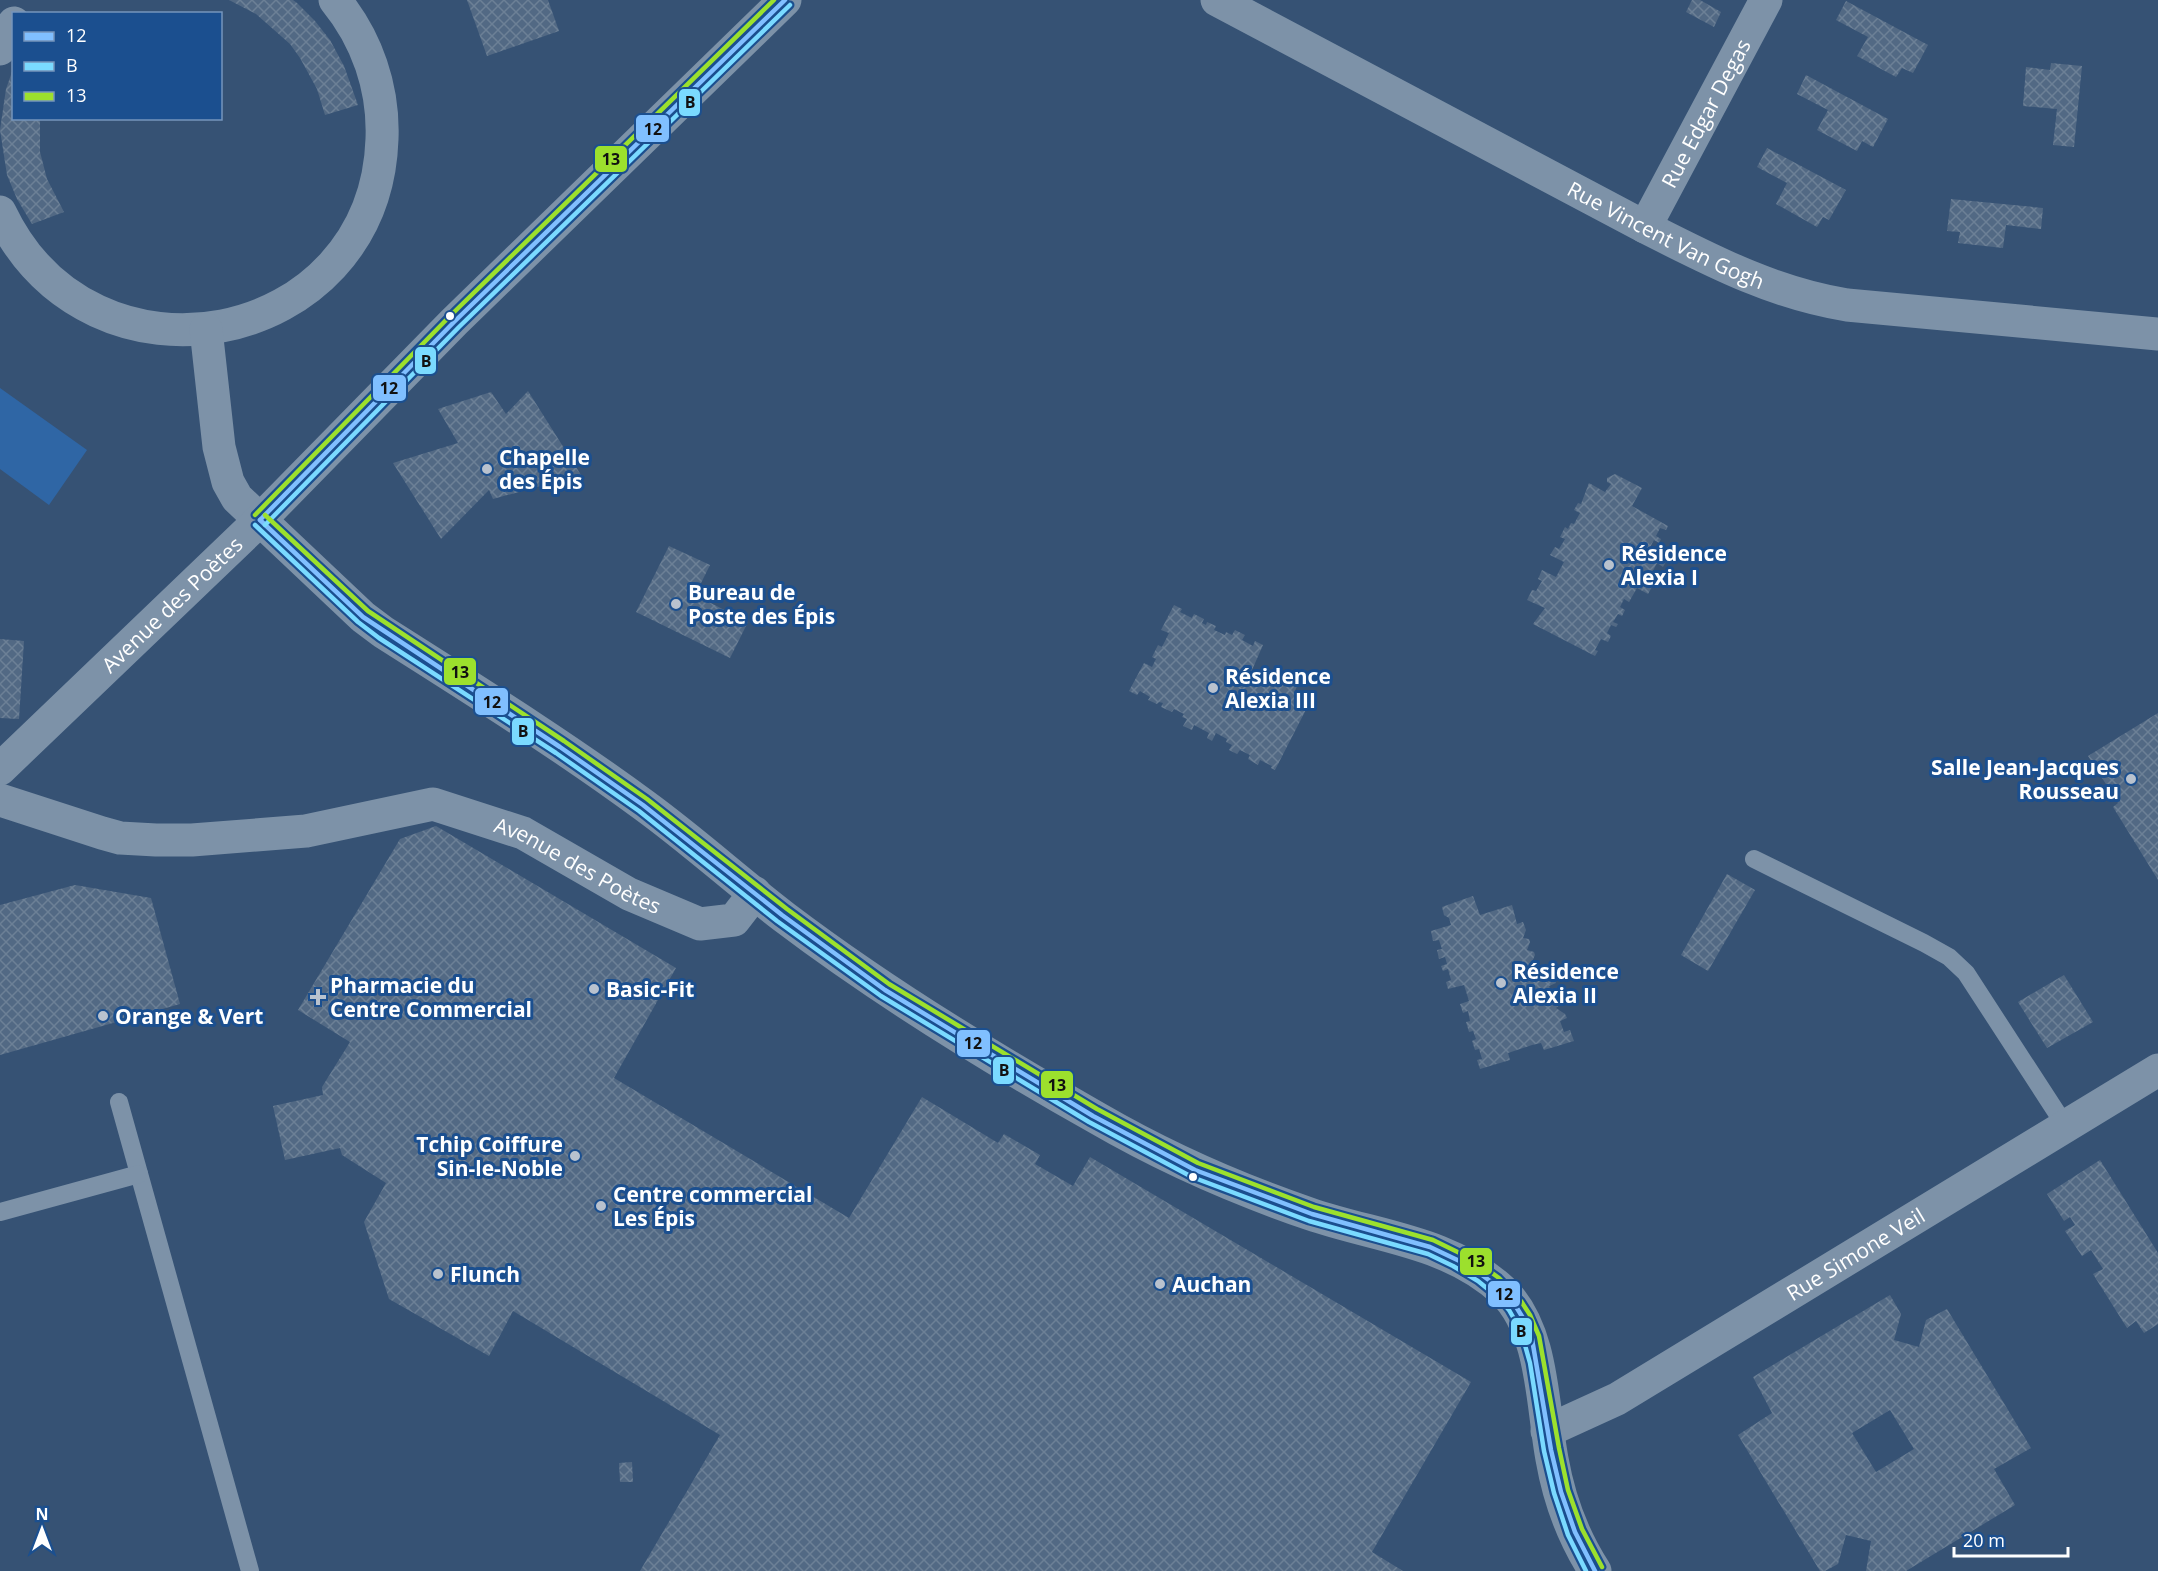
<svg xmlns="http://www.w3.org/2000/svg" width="2158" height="1571" font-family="'Open Sans',sans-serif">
<defs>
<pattern id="building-cross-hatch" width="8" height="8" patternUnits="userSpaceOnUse" patternTransform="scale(1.5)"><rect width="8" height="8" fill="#526984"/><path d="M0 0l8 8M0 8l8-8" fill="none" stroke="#6c8096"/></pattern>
</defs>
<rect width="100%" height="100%" fill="#365274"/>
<path fill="#2f66a5" d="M 0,388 L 87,450 L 49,505 L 0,469 Z"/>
<g fill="url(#building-cross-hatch)" fill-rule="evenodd">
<path d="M 229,0 L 293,0 L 297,3 L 315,21 L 330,40 L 344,66 L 358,105 L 325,115 L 317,89 L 300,58 L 290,44 L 256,14 Z"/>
<path d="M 467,0 L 548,0 L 559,31 L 487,56 Z"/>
<path d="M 1692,0 L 1700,0 L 1721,12 L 1714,27 L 1686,12 Z"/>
<path d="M 1846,1 L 1928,45 L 1913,73 L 1902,68 L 1896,77 L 1857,56 L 1868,37 L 1836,20 Z"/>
<path d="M 2051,63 L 2082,66 L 2074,147 L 2053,145 L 2057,109 L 2023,106 L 2026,67 L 2050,70 Z"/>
<path d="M 14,66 L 14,118 L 40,118 L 40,152 L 47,179 L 64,212 L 32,224 L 17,199 L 7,175 L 0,130 L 6,89 Z"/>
<path d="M 1806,75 L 1888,119 L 1873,147 L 1862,141 L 1857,151 L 1817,130 L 1828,110 L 1797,94 Z"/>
<path d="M 1767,148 L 1846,190 L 1829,220 L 1823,217 L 1817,227 L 1776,204 L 1787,183 L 1757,167 Z"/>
<path d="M 1951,199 L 2043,208 L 2041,229 L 2006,225 L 2003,248 L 1958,243 L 1960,232 L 1947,231 Z"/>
<path d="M 528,391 L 581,475 L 493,499 L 489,490 L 441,539 L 393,463 L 458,443 L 438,409 L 491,392 L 506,414 Z"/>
<path d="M 1615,474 L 1642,488 L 1632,506 L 1668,526 L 1666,530 L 1660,528 L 1656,536 L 1661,539 L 1659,543 L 1654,540 L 1649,549 L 1668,558 L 1663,567 L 1657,563 L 1646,584 L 1652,587 L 1648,594 L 1637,588 L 1629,602 L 1624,599 L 1620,607 L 1625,610 L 1622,616 L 1618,614 L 1613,622 L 1618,624 L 1616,627 L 1611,625 L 1607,633 L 1611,636 L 1608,642 L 1601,639 L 1595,650 L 1598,651 L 1595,656 L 1533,624 L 1545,608 L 1527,600 L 1532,590 L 1536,591 L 1542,581 L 1538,579 L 1542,570 L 1556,577 L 1564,562 L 1550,555 L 1555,547 L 1559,549 L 1565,539 L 1560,537 L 1565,527 L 1568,529 L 1571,523 L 1574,524 L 1580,513 L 1574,510 L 1578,503 L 1581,504 L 1589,483 L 1605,492 L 1611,484 L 1607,482 L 1607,478 Z"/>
<path d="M 669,546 L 710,565 L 695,595 L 748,622 L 730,658 L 636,612 Z"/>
<path d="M 1174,605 L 1182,609 L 1180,612 L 1192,618 L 1194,614 L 1204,619 L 1202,623 L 1206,625 L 1207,622 L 1216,626 L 1214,630 L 1225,635 L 1226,632 L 1232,635 L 1235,630 L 1245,635 L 1242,640 L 1253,646 L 1255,641 L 1263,645 L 1252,670 L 1267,675 L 1269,670 L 1279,675 L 1277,680 L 1288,686 L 1290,680 L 1298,684 L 1295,691 L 1304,696 L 1306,693 L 1313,696 L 1275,770 L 1271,768 L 1272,766 L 1260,760 L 1258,765 L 1248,759 L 1250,755 L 1240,750 L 1237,754 L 1229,750 L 1232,745 L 1226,742 L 1227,739 L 1216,733 L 1212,741 L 1207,738 L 1209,733 L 1194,725 L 1192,730 L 1183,726 L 1187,719 L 1182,717 L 1184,714 L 1174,709 L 1172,712 L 1161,707 L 1163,703 L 1159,702 L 1157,704 L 1148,700 L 1150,697 L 1140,691 L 1137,695 L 1129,691 L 1144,663 L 1152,667 L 1156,659 L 1152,657 L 1158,645 L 1162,647 L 1169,633 L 1161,630 Z"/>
<path d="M 0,639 L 24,641 L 19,719 L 0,718 Z"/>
<path d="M 2158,713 L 2158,880 L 2113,807 L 2118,803 L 2088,756 Z"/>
<path d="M 436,826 L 676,968 L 614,1078 L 849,1218 L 922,1097 L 998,1143 L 1004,1134 L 1040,1155 L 1035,1164 L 1073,1186 L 1090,1157 L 1471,1382 L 1372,1552 L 1403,1571 L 640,1571 L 720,1435 L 513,1311 L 489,1356 L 389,1299 L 364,1222 L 386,1183 L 342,1155 L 340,1148 L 285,1160 L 273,1106 L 323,1095 L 322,1087 L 350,1042 L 298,1010 L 400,839 Z"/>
<path d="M 1727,874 L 1755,890 L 1708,971 L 1681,955 Z"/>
<path d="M 75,885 L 151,898 L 180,1004 L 0,1055 L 0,905 Z"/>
<path d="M 1473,896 L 1480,915 L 1512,905 L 1517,924 L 1523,922 L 1526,930 L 1523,938 L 1529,939 L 1530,942 L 1527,950 L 1534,952 L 1535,955 L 1531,964 L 1538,965 L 1540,971 L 1535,973 L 1538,981 L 1553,976 L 1556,983 L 1549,986 L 1553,997 L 1559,995 L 1562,1003 L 1556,1008 L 1565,1014 L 1567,1018 L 1560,1021 L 1564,1032 L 1570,1030 L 1574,1041 L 1544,1050 L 1541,1043 L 1532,1045 L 1508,1053 L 1510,1060 L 1480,1069 L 1477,1060 L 1482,1059 L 1479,1049 L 1475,1050 L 1472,1041 L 1476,1039 L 1473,1031 L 1469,1032 L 1466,1022 L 1470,1021 L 1468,1011 L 1463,1013 L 1460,1004 L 1469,1001 L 1464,985 L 1448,989 L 1446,982 L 1451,980 L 1448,969 L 1443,971 L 1441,966 L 1447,964 L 1445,957 L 1439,959 L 1437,950 L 1442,949 L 1439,940 L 1433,941 L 1431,931 L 1451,925 L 1449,918 L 1444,915 L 1442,907 Z"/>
<path d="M 2064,975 L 2093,1022 L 2047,1048 L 2018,1002 Z"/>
<path d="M 2100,1160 L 2158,1253 L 2158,1324 L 2144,1333 L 2136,1321 L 2127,1328 L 2093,1274 L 2103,1269 L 2091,1250 L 2082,1256 L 2065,1231 L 2075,1225 L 2070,1217 L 2064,1221 L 2047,1194 Z"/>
<path d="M 1890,1295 L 1901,1314 L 1894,1340 L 1919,1347 L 1926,1320 L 1947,1309 L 2031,1448 L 1994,1469 L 2015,1505 L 1906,1571 L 1866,1571 L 1871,1541 L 1846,1535 L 1838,1564 L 1825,1571 L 1820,1571 L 1738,1435 L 1772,1413 L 1753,1377 ZM 1890,1410 L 1914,1449 L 1876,1472 L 1852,1433 Z"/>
<path d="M 632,1462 L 633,1482 L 620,1482 L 619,1463 Z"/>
</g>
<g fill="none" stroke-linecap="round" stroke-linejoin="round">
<g stroke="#7d92a8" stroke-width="18">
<path d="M 1754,859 L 1924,943 L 1949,957 L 1966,973 L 2066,1127"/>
<path d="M 119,1102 L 250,1571"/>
<path d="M 0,1212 L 139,1174"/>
</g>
<g stroke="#7d92a8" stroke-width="33">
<path id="s1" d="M 1217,0 L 1645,227 C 1712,261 1773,293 1847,305 L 2158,334"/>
<path d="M 0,49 L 14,23"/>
<path d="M 0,212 C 91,404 375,348 382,139 C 384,88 367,39 335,0"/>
<path id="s2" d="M 1645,227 L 1766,0"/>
<path d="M 206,329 L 219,447 L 228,482 L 237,498 L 363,617 L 383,632 C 471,688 561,744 645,806 C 693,841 737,881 784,917 C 883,992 989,1057 1097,1118 C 1166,1158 1234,1188 1310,1214 C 1377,1237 1449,1241 1503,1291 C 1544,1331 1542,1406 1552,1459 C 1559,1499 1573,1537 1595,1571"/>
<path id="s3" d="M 0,769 L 260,520 L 454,322 L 785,0"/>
<path id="s4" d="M 0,800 L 102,833 L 120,838 L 156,840 L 192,840 L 306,831 L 433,804 L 523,833 L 629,894 L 700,924 L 734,920 L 755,893"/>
<path id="s5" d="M 1547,1431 L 1617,1399 L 2158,1070"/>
</g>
<g stroke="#1b4f8f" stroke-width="9">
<g id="bus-1">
<path d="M 260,520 L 363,617 L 560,747 L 643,805 L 782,915 L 885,990 L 1093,1116 L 1195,1170 L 1312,1214 L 1430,1247 L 1470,1266 L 1494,1284 L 1515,1305 L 1523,1318 L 1532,1339 L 1551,1450 L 1561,1492 L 1575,1532 L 1595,1571"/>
<path d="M 260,520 L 454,322 L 785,0"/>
</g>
</g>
<g stroke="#1b4f8f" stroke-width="9">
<g id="bus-2">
<path d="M 255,525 L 358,622 L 379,638 L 556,753 L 639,811 L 777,921 L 881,996 L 1089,1122 L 1192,1177 L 1309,1221 L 1428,1254 L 1453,1266 L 1478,1281 L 1500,1299 L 1509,1310 L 1521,1331 L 1530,1363 L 1544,1451 L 1554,1493 L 1568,1535 L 1586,1571"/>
<path d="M 265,525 L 459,327 L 790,5"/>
</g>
</g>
<g stroke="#1b4f8f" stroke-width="9">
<g id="bus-3">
<path d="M 255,515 L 449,317 L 774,0"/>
<path d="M 265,515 L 368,611 L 564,741 L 647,799 L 787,909 L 889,984 L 1097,1109 L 1198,1163 L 1314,1207 L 1433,1240 L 1474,1260 L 1499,1278 L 1521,1301 L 1530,1315 L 1539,1336 L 1559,1448 L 1568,1490 L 1582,1529 L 1602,1567"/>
</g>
</g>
<use href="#bus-1" stroke="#80bfff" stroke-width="4.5"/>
<use href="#bus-2" stroke="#7adaff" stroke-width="4.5"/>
<use href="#bus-3" stroke="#9ce02d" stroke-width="4.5"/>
</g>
<g fill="#fff" stroke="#1b4f8f" stroke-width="2">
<circle cx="450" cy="316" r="5"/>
<circle cx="1193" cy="1177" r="5"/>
</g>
<g fill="#b9c2ce" stroke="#1b4f8f" stroke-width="2">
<circle cx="487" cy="469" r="6"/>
<circle cx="1609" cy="565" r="6"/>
<circle cx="676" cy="604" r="6"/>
<circle cx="1213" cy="688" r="6"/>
<circle cx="2131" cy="779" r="6"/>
<circle cx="1501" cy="983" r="6"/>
<circle cx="594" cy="989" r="6"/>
<path d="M315 988h6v6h6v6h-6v6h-6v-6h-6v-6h6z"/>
<circle cx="103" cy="1016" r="6"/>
<circle cx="575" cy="1156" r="6"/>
<circle cx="601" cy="1206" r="6"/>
<circle cx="438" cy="1274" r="6"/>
<circle cx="1160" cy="1284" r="6"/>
</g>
<g text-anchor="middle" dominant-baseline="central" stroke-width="6" stroke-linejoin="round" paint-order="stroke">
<g font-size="21" fill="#fff" stroke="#1b4f8f">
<text stroke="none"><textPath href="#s2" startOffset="129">Rue Edgar Degas</textPath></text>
<text stroke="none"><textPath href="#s1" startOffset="507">Rue Vincent Van Gogh</textPath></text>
<text stroke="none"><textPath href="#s3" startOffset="238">Avenue des Poètes</textPath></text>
<text stroke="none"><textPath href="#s4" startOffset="600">Avenue des Poètes</textPath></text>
<text stroke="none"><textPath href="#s5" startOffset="356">Rue Simone Veil</textPath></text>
</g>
<g font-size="21" font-weight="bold" fill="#fff" stroke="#1b4f8f" text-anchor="start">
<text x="499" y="457">Chapelle<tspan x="499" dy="24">des Épis</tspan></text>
<text x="1621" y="553">Résidence<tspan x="1621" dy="24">Alexia I</tspan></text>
<text x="688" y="592">Bureau de<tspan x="688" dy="24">Poste des Épis</tspan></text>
<text x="1225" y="676">Résidence<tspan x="1225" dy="24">Alexia III</tspan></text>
<text x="2119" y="767" text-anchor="end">Salle Jean-Jacques<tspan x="2119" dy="24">Rousseau</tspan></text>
<text x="1513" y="971">Résidence<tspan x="1513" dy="24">Alexia II</tspan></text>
<text x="330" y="985">Pharmacie du<tspan x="330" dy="24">Centre Commercial</tspan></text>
<text x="606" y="989">Basic-Fit</text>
<text x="115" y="1016">Orange &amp; Vert</text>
<text x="563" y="1144" text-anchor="end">Tchip Coiffure<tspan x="563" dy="24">Sin-le-Noble</tspan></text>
<text x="613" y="1194">Centre commercial<tspan x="613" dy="24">Les Épis</tspan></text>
<text x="450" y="1274">Flunch</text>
<text x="1172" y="1284">Auchan</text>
</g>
</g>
<g stroke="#1b4f8f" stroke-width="2">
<rect x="678" y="88" width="23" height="29" rx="6" fill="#7adaff"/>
<rect x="635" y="114" width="35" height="29" rx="6" fill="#80bfff"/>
<rect x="594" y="145" width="34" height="28" rx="6" fill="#9ce02d"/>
<rect x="414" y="346" width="23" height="29" rx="6" fill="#7adaff"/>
<rect x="372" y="374" width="35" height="28" rx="6" fill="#80bfff"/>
<rect x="443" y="657" width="34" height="29" rx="6" fill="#9ce02d"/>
<rect x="474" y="687" width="35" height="29" rx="6" fill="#80bfff"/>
<rect x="511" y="717" width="24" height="29" rx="6" fill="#7adaff"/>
<rect x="956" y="1029" width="35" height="29" rx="6" fill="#80bfff"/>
<rect x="992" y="1056" width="23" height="29" rx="6" fill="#7adaff"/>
<rect x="1040" y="1070" width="34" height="29" rx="6" fill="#9ce02d"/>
<rect x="1459" y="1247" width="34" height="29" rx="6" fill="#9ce02d"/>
<rect x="1487" y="1280" width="34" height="28" rx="6" fill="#80bfff"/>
<rect x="1510" y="1317" width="23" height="29" rx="6" fill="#7adaff"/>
</g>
<g font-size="16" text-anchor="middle" font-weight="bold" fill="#111">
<text x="690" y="108">B</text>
<text x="653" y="135">12</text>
<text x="611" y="165">13</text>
<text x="426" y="367">B</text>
<text x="389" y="394">12</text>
<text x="460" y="678">13</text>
<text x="492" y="708">12</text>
<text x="523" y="737">B</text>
<text x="973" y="1049">12</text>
<text x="1004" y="1076">B</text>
<text x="1057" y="1091">13</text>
<text x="1476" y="1267">13</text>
<text x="1504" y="1300">12</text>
<text x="1521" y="1337">B</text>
</g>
<rect x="12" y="12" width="210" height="108" fill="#1b4f8f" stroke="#7695bc" stroke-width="1.5"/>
<rect x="24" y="32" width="30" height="9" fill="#80bfff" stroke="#7695bc" stroke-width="1.5"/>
<text x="66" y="42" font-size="18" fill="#ffffff">12</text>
<rect x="24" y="62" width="30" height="9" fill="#7adaff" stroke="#7695bc" stroke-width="1.5"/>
<text x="66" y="72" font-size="18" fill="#ffffff">B</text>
<rect x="24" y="92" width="30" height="9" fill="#9ce02d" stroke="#7695bc" stroke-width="1.5"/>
<text x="66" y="102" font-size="18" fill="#ffffff">13</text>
<g transform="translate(42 1529)" stroke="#1b4f8f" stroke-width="4.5" paint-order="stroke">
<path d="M0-4.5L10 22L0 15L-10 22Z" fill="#ffffff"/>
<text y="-9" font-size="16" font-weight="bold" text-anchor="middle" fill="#ffffff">N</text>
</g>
<path d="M1954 1547v9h114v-9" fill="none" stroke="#ffffff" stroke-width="3"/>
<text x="1963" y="1547" font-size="18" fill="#ffffff" stroke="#1b4f8f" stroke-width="4.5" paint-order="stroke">20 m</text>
</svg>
